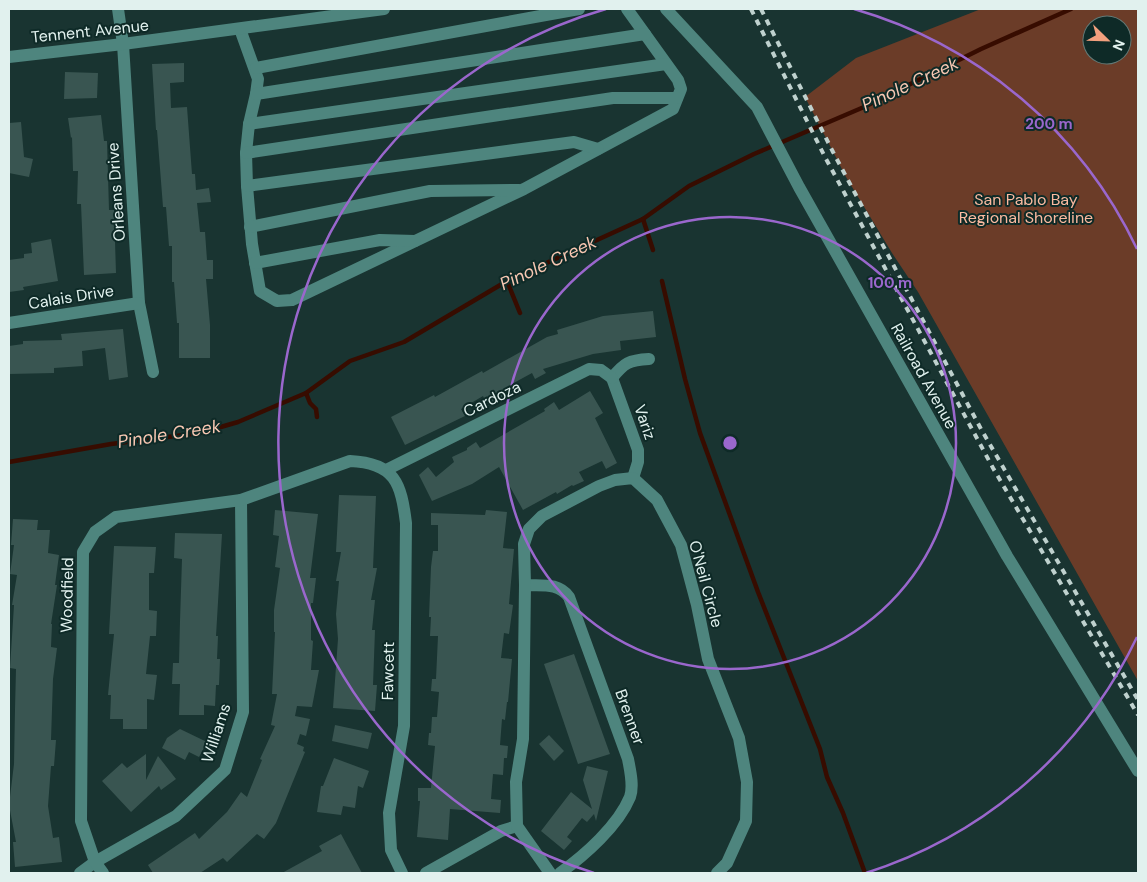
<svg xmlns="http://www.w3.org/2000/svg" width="1147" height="882" font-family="'DM Sans',sans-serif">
<rect width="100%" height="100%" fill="#193431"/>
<path fill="#6b3c28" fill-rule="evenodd" d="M 981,9 L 1138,9 L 1138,681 L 918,292 L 892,253 L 846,177 L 805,97 L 856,58 ZM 1092,25 L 1122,25 L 1122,55 L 1092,55 Z"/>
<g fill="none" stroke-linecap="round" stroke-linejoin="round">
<g stroke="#370c00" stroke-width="4.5">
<path d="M 643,219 L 653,250"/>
<path d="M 507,281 L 520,313"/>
<path d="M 662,281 L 685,379 L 700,433 L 758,592 L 820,749 L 827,777 L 843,813 L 865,873"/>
<path d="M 306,393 L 310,403 L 316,409 L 317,417"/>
<path d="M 9,462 L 111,444 L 200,433 L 238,422 L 306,393 L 350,361 L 404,342 L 507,281 L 643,219 L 689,186 L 754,154 L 864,107 L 981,49 L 1071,9"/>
</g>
</g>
<g fill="#395551">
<path d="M 184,63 L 184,82 L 170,83 L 171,108 L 187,107 L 192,174 L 195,174 L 196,190 L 209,188 L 211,202 L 197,203 L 200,232 L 205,232 L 207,260 L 213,260 L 213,279 L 206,279 L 210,325 L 210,358 L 179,358 L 179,323 L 177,323 L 174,282 L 172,282 L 172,246 L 169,246 L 166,207 L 163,207 L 157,130 L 156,130 L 152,64 Z"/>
<path d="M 65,72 L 98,73 L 97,98 L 64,99 Z"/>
<path d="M 101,115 L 104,141 L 107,141 L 109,210 L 114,210 L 116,273 L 84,275 L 81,204 L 77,204 L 78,171 L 73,171 L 72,137 L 71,138 L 68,118 Z"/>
<path d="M 21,122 L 24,157 L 33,159 L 29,177 L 9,173 L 9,123 Z"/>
<path d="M 51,239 L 58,281 L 23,287 L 24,290 L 9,292 L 9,260 L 24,258 L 24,254 L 32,253 L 31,243 Z"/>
<path d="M 653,311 L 656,337 L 620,341 L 621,350 L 593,354 L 543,369 L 546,373 L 535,379 L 532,373 L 510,385 L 514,391 L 498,400 L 488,406 L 483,396 L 461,409 L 465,416 L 405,445 L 391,417 L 434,395 L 435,397 L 482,371 L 483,373 L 547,337 L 558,334 L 557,330 L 603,316 Z"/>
<path d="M 123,329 L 128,377 L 109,380 L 105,348 L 82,351 L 83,366 L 54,368 L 54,373 L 9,374 L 9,346 L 23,344 L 23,341 L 62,340 L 61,334 Z"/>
<path d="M 590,391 L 603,413 L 595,418 L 617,463 L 606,469 L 602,461 L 579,472 L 584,481 L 573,486 L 572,485 L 557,494 L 556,492 L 523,510 L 499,467 L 472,484 L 432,501 L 419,475 L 428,467 L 436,477 L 454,462 L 452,457 L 467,450 L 467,448 L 476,442 L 480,448 L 545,411 L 544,409 L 554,402 L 559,410 Z"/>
<path d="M 339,495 L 376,496 L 373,568 L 377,568 L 371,600 L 375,600 L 372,630 L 375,630 L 373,685 L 377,685 L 375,711 L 333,708 L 338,639 L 336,614 L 339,581 L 336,581 L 341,552 L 336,552 Z"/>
<path d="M 275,510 L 318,514 L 310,578 L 316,578 L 313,603 L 311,603 L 311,640 L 313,641 L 311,670 L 319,670 L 312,707 L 297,706 L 295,716 L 310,719 L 306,736 L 300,734 L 297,744 L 304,747 L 303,751 L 305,752 L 276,823 L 264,839 L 257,834 L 227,862 L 223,858 L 200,873 L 153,873 L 148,865 L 195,833 L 199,839 L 227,812 L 241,792 L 247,797 L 262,760 L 260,759 L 275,726 L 271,725 L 277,694 L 272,694 L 275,632 L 274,632 L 274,610 L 280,568 L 275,567 L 279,536 L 273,535 Z"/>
<path d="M 486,510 L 507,512 L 503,548 L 514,549 L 509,604 L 513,605 L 509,634 L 504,633 L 501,658 L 512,659 L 508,702 L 507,702 L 505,720 L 502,719 L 500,745 L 508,746 L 507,758 L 504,758 L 503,775 L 493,774 L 491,799 L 501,800 L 500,813 L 450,809 L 448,840 L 417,837 L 420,801 L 418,801 L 418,788 L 431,788 L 435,746 L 428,745 L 429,733 L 431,733 L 432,717 L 437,717 L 439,692 L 431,691 L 432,679 L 436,679 L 438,636 L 430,636 L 431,617 L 429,617 L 431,567 L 433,551 L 438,551 L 438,525 L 431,525 L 431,513 L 485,515 Z"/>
<path d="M 13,519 L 38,520 L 37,530 L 50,530 L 48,553 L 59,555 L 55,585 L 57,585 L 51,624 L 52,624 L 51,647 L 57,648 L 53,679 L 51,740 L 56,740 L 54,766 L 51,766 L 48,806 L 53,838 L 59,837 L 62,862 L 15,867 L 13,842 L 16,842 L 9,805 L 14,764 L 15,709 L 16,669 L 10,668 L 14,605 L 12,605 L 17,575 L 10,574 L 14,545 L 11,545 Z"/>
<path d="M 175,533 L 222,534 L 216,636 L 218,636 L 217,659 L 220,659 L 219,685 L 216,685 L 215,706 L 204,705 L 204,715 L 179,715 L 180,684 L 172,684 L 173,663 L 179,663 L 180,621 L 182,559 L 174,558 Z"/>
<path d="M 114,546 L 156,547 L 154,573 L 149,573 L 149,610 L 157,611 L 156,636 L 150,636 L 146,674 L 157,675 L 154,700 L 147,699 L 147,729 L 123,729 L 123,719 L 110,719 L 111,695 L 108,695 L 114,634 L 109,634 Z"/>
<path d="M 574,654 L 610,754 L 578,764 L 544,664 Z"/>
<path d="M 335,725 L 372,733 L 368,749 L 332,741 Z"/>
<path d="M 180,729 L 207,742 L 199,757 L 189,752 L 185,760 L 162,748 L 167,738 Z"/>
<path d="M 549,735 L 564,751 L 554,761 L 539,744 Z"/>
<path d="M 146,754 L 146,780 L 158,756 L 176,779 L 161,790 L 159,786 L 131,812 L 102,781 L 122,763 L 127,768 Z"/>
<path d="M 334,758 L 369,771 L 363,788 L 358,786 L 355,808 L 343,806 L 341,815 L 317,812 L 321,786 L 323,786 Z"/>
<path d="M 587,766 L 608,771 L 596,821 L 594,814 L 587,822 L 582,818 L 567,837 L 572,841 L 564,850 L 541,831 L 571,792 L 592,809 L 583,780 Z"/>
<path d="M 341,834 L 362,873 L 282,873 L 322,851 L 319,846 Z"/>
</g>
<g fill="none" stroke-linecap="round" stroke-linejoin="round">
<g stroke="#4e857e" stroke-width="12">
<path d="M 118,9 L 123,44 L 139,303 L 153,372"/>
<path d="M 666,9 L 757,107 L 799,187 L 1007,556 L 1138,771"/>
<path d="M 240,29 L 258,79 L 256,94 L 249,124 L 246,153 L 247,186 L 252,244 L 260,291 L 277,301 L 292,300 L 524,189 L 673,109 L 681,89 L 678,80 L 627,9"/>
<path d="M 9,57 L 123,44 L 384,9"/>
<path d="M 256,68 L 579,9"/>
<path d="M 256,94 L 645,34"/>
<path d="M 249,124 L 666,64"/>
<path d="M 246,153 L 613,98 L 677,98"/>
<path d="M 247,186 L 574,142 L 598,149"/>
<path d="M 250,227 L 430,191 L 519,190"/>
<path d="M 255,263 L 380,240 L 415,241"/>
<path d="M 9,323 L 139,303"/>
<path d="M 612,378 L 638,450 L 638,462 L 633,478"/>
<path d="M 612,378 C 624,363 629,360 649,359"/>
<path d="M 386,470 L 589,369 L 601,370 L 612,378"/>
<path d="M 525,585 C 542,586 558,582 569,597 L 628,759 C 630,770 634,786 630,797 C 618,826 585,855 560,873"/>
<path d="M 80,873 L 95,862 L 176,816 L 225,770 L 243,712 L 241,500"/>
<path d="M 103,873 L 95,862 L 81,821 L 83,552 L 95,532 L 116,517 L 241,500 L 350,461 C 395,463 401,483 406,523 L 404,726 L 389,813 L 391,850 L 402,873"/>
<path d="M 426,873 L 501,831 L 517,826"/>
<path d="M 550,873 L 517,826 L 516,782 L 523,739 L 525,585 L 524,544 L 529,529 L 542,516 L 599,486 L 615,480 L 633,478 L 657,500 L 681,545 L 697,605 L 708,659 L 739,738 L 747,782 L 746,821 L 727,863 L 717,873"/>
</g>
<g stroke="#bfd1ce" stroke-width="4" stroke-dasharray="6 6" stroke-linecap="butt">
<path d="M 751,9 L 825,157 L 993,468 L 1138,715"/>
<path d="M 761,9 L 833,152 L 981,429 L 1138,700"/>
</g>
</g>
<g fill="none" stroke="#9a67cd" stroke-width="2.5">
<circle cx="730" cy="443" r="226"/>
<path d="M1137 637A451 451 0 0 1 866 873M594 873A451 451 0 0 1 606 9M854 9A451 451 0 0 1 1137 249"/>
</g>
<g text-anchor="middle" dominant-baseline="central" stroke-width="4" stroke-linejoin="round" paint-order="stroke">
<g font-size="16" fill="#e1f1ee" stroke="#0e2a27">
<text transform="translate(90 31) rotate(-6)">Tennent Avenue</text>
<text transform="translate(116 192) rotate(-94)">Orleans Drive</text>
<text transform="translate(71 297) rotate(-9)">Calais Drive</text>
<text transform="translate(924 376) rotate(61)">Railroad Avenue</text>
<text transform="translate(492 399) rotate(-26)">Cardoza</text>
<text transform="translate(645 422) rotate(71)">Variz</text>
<text transform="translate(706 584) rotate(75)">O'Neil Circle</text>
<text transform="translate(67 595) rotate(-89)">Woodfield</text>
<text transform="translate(388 671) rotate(-89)">Fawcett</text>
<text transform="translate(630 717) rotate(70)">Brenner</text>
<text transform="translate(216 733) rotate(-72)">Williams</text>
</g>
<g font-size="16" fill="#fbbaa0" stroke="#0e2a27">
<text x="1026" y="199">San Pablo Bay<tspan x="1026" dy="18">Regional Shoreline</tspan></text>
</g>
<g font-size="18" font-style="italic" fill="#f7c7b2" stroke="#0e2a27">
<text transform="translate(910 84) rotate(-25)">Pinole Creek</text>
<text transform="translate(548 263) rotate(-25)">Pinole Creek</text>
<text transform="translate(169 434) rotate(-9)">Pinole Creek</text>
</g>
</g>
<circle cx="730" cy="443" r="8" fill="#9a67cd" stroke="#0e2a27" stroke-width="2.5"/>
<g font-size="15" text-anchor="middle" font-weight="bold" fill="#9a67cd" stroke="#0e2a27" stroke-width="4" stroke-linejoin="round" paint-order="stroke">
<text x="1049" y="129">200 m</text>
<text x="890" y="288">100 m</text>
</g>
<rect width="1147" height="882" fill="none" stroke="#e1f1ee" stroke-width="20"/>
<g transform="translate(1107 40) rotate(113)"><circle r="24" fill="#0e2a27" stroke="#627a77"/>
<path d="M0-4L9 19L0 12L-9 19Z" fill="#f2a07e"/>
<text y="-8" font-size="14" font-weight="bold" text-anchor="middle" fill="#e1f1ee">N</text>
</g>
</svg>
